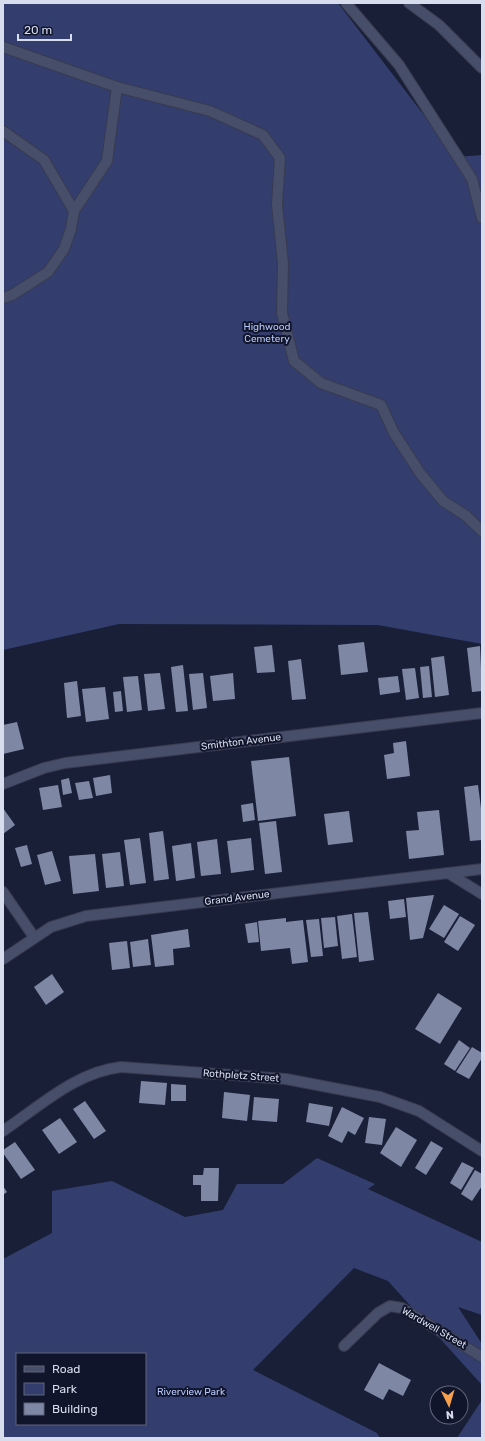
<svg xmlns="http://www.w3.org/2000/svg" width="485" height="1441" font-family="Rubik,sans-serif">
<rect width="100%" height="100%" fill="#191f36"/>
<g fill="#333e6e" fill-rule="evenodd">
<path d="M 3,3 L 338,3 L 456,157 L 482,155 L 482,644 L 378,625 L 119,624 L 3,650 Z"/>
<path d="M 317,1158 L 375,1184 L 368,1189 L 482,1242 L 482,1315 L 458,1307 L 482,1344 L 482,1385 L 388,1281 L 354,1268 L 253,1370 L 377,1433 L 380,1438 L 3,1438 L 3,1259 L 52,1233 L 52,1191 L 112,1181 L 185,1217 L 223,1210 L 237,1184 L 283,1184 ZM 17,1354 L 145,1354 L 145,1424 L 17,1424 Z"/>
<path d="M 482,1400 L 482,1438 L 457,1438 Z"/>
</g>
<g fill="#7e88a5">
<path d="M 364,642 L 368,672 L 341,675 L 338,645 Z"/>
<path d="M 272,645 L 275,672 L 257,673 L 254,647 Z"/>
<path d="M 480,646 L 482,691 L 472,692 L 467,648 Z"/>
<path d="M 444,656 L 449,695 L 435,697 L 431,658 Z"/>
<path d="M 301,659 L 306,699 L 292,700 L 288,661 Z"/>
<path d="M 183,665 L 188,711 L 176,712 L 171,667 Z"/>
<path d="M 429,666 L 432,697 L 423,698 L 420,667 Z"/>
<path d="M 415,668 L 419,698 L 406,700 L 402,669 Z"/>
<path d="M 160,673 L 165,709 L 148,711 L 144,674 Z"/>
<path d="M 203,673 L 207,708 L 193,710 L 189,674 Z"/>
<path d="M 233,673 L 235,699 L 213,701 L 210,676 Z"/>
<path d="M 138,676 L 142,710 L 127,712 L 123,677 Z"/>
<path d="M 398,676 L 400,692 L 380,695 L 378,678 Z"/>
<path d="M 77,681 L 81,716 L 67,718 L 64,683 Z"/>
<path d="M 105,687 L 109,719 L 86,722 L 82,689 Z"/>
<path d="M 121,691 L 123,711 L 115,712 L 113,692 Z"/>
<path d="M 17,722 L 24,749 L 3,754 L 3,725 Z"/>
<path d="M 406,741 L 410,776 L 387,779 L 384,755 L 394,753 L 393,743 Z"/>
<path d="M 289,757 L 296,816 L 258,821 L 251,761 Z"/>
<path d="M 110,775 L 112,793 L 96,796 L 93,778 Z"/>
<path d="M 69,778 L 72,793 L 63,795 L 61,780 Z"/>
<path d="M 89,781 L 93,798 L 79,800 L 75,783 Z"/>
<path d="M 58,785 L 62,807 L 43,810 L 39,788 Z"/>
<path d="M 478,785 L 482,816 L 482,840 L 470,841 L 464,787 Z"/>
<path d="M 253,803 L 255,820 L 243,822 L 241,805 Z"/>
<path d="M 3,808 L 15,825 L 3,834 Z"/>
<path d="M 439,810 L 444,855 L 409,859 L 406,831 L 419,830 L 417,812 Z"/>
<path d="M 349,811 L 353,842 L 328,845 L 324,814 Z"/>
<path d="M 276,821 L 282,872 L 265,874 L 259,823 Z"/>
<path d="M 163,831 L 169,879 L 154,881 L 149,833 Z"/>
<path d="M 140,838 L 146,883 L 130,885 L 124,840 Z"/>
<path d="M 251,838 L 254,870 L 231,873 L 227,841 Z"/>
<path d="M 217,839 L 221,874 L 201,876 L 197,842 Z"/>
<path d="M 191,843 L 195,878 L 176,881 L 172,846 Z"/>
<path d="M 27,845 L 32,864 L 21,867 L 15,848 Z"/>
<path d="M 52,851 L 61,881 L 45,885 L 37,855 Z"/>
<path d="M 120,852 L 124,886 L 106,888 L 102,854 Z"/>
<path d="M 95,854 L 99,891 L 73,894 L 69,856 Z"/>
<path d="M 434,895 L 423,938 L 410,940 L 406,898 Z"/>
<path d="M 404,899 L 406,917 L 390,919 L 388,901 Z"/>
<path d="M 444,905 L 459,914 L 444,938 L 429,929 Z"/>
<path d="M 368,912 L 374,960 L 359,962 L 354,913 Z"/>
<path d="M 352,914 L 357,957 L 342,959 L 337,916 Z"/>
<path d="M 460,916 L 475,925 L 458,951 L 444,942 Z"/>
<path d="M 335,917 L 338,946 L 324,948 L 321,918 Z"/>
<path d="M 286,918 L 286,922 L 303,920 L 308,962 L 292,964 L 290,948 L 261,951 L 258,921 Z"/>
<path d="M 319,919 L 323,956 L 311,957 L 306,920 Z"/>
<path d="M 257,922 L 259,942 L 248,943 L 245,924 Z"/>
<path d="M 188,929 L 190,947 L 173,949 L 174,965 L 155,967 L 151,935 Z"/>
<path d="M 148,939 L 151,965 L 133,967 L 130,942 Z"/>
<path d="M 127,941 L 130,968 L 112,970 L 109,943 Z"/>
<path d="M 52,974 L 64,992 L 46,1005 L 34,987 Z"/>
<path d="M 438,993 L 462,1008 L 440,1044 L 415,1029 Z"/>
<path d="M 459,1040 L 470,1048 L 455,1071 L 444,1064 Z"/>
<path d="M 472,1047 L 482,1053 L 482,1058 L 469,1079 L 456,1072 Z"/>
<path d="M 141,1081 L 167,1083 L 165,1105 L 139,1103 Z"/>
<path d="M 171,1084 L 186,1085 L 186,1101 L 171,1101 Z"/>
<path d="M 224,1092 L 250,1095 L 247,1121 L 222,1118 Z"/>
<path d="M 254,1097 L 279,1099 L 277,1122 L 252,1120 Z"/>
<path d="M 85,1101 L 106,1131 L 94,1139 L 73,1109 Z"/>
<path d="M 309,1103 L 333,1107 L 329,1126 L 306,1122 Z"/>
<path d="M 342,1107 L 364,1118 L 355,1135 L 348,1131 L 342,1143 L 328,1136 Z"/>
<path d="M 369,1117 L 386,1119 L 382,1145 L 365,1143 Z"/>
<path d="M 60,1118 L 77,1142 L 59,1154 L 42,1130 Z"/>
<path d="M 396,1127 L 417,1140 L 401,1167 L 380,1153 Z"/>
<path d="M 431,1141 L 443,1148 L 426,1175 L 415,1168 Z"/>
<path d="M 15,1142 L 35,1170 L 21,1179 L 3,1153 L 3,1150 Z"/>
<path d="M 462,1162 L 474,1168 L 461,1190 L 450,1183 Z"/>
<path d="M 204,1168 L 219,1168 L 218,1201 L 201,1201 L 201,1185 L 193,1185 L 193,1175 L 203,1175 Z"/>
<path d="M 475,1170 L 482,1174 L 482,1186 L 472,1201 L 461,1194 Z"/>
<path d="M 3,1186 L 7,1192 L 3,1195 Z"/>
<path d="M 379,1363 L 411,1380 L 403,1396 L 389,1389 L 383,1400 L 364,1390 Z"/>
</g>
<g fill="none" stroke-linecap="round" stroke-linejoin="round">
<g stroke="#383b4f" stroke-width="12">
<g id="minor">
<path d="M 346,3 L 399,65 L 472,179 L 482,218"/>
<path d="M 409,3 L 439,25 L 482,68"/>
<path d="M 3,47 L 117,87 L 107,161 L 74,211"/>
<path d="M 117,87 L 210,111 L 263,135 L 280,158 L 277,204 L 283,264 L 282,313 L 294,361 L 321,383 L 381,405 L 394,433 L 420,473 L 443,501 L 465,515 L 482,531"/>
<path d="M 3,131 L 44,160 L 74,211 L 71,229 L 64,249 L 48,272 L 12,295 L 3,298"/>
<path d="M 3,784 L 44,768 L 65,763 L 482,713"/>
<path d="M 448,873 L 482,894"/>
<path d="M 3,892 L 34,937"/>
<path d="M 3,959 L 51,927 L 86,916 L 482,869"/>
<path d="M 3,1131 C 40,1106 76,1072 121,1067 L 286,1079 L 380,1097 L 419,1111 L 482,1151"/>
<path d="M 344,1346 L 378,1313 L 390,1306 L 402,1308 L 482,1357"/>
</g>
</g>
<use href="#minor" stroke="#464e69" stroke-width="10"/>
</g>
<g text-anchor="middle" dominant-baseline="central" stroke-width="4" stroke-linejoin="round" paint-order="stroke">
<g font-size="10" fill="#b9c9fb" stroke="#10152c">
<text x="267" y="327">Highwood<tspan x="267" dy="12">Cemetery</tspan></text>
<text x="191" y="1392">Riverview Park</text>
</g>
<g font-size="10" fill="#d8dded" stroke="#10152c">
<text transform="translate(241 742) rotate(-7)">Smithton Avenue</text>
<text transform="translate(237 898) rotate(-7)">Grand Avenue</text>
<text transform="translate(241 1076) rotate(4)">Rothpletz Street</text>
<text transform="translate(434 1328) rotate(30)">Wardwell Street</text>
</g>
</g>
<rect width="485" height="1441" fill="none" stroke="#d8dded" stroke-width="8"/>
<rect x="16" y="1353" width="130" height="72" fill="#10152c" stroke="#606579"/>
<rect x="24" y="1366" width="20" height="6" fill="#464e69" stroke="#606579"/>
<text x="52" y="1373" font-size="12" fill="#d8dded">Road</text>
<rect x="24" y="1383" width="20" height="12" fill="#333e6e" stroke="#606579"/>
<text x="52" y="1393" font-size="12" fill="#d8dded">Park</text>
<rect x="24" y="1403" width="20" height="12" fill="#7e88a5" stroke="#606579"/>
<text x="52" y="1413" font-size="12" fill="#d8dded">Building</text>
<g transform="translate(449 1405) rotate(175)"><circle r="19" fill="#10152c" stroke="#606579"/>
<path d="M0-3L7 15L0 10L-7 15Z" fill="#f8a04b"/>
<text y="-6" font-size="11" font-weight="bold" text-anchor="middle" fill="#d8dded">N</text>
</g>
<path d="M18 34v6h53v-6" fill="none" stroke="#d8dded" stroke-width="2"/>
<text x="24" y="34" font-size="12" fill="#d8dded" stroke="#10152c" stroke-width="3" paint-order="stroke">20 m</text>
</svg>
